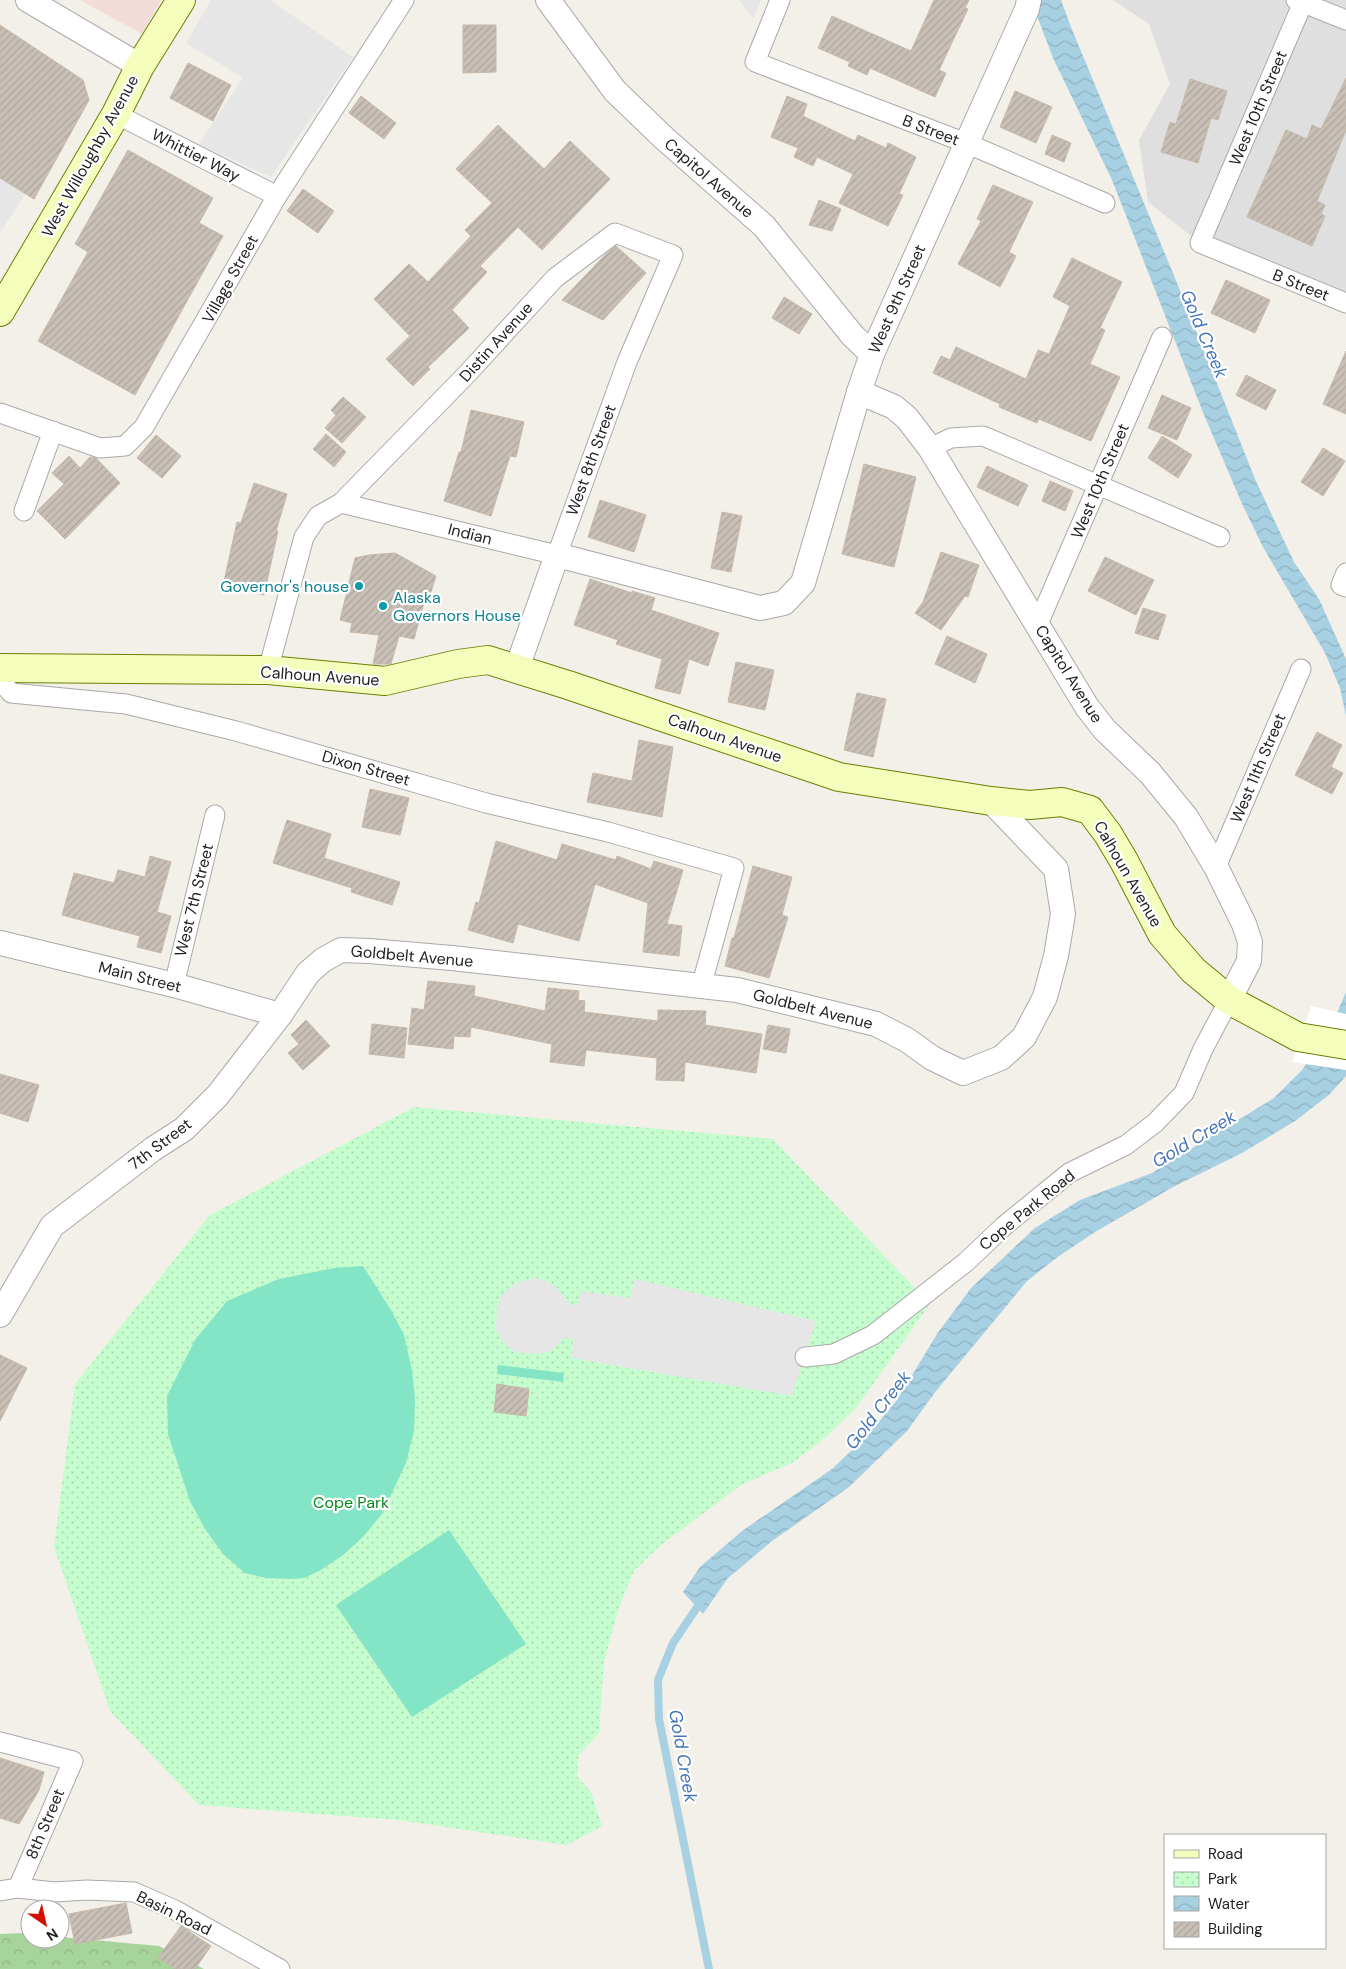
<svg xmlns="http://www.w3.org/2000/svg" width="1346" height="1969" font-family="'DM Sans',sans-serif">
<defs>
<pattern id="forest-crowns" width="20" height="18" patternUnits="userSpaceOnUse" patternTransform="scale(1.25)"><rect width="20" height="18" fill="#a7d49b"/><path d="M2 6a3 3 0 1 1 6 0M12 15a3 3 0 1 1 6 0" fill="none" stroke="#8fb685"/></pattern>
<pattern id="park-dots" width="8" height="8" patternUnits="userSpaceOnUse" patternTransform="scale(1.25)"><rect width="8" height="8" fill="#c5fdce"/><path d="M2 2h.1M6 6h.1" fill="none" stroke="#a9d9b1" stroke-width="1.8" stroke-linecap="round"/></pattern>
<pattern id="water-waves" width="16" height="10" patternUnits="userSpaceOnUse" patternTransform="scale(1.25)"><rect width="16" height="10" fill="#a7d0e2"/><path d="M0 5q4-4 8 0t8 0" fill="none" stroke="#8fb2c2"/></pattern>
<pattern id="building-hatch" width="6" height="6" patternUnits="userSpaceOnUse" patternTransform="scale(1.25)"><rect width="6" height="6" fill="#c8c0b7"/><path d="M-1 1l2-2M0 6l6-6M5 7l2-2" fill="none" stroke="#aca59d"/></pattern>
</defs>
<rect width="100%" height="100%" fill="#f2f0e8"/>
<path fill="#e0dfdf" d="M 1113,0 L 1346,0 L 1346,305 L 1200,243 L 1148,202 L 1139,140 L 1170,84 L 1149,24 Z"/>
<path fill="#f3dbd7" d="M 80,0 L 161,0 L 142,34 Z"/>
<path fill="url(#forest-crowns)" d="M 22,1933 L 30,1934 L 30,1939 L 60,1939 L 60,1937 L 159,1946 L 204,1969 L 0,1969 L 0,1934 Z"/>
<path fill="url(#park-dots)" d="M 414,1107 L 773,1139 L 930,1304 L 856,1408 L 826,1437 L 794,1462 L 741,1485 L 661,1545 L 634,1571 L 618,1610 L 604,1662 L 599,1733 L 579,1755 L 577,1776 L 591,1792 L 602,1826 L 567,1845 L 398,1820 L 199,1805 L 110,1711 L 54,1547 L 75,1384 L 210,1215 Z"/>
<g fill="#83e4c6">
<path d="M 363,1266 L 391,1310 L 404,1335 L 412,1370 L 415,1399 L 414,1431 L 406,1463 L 382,1514 L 363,1537 L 343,1555 L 321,1570 L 304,1578 L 291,1579 L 266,1578 L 245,1573 L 223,1554 L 205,1529 L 190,1501 L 168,1434 L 167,1396 L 195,1340 L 227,1301 L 279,1279 L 334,1268 Z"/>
<path d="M 498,1365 L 564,1373 L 563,1382 L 497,1374 Z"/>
<path d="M 449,1530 L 526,1644 L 412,1717 L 336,1605 Z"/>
</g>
<g fill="#e6e6e6">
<path d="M 211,0 L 270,0 L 353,57 L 271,177 L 199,144 L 243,78 L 186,43 Z"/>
<path d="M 739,0 L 761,0 L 753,19 Z"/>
<path d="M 0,178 L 25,194 L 0,233 Z"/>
<path d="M 534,1278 L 544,1280 L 556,1287 L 570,1305 L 578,1304 L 580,1291 L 630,1298 L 634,1279 L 816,1321 L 792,1396 L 572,1358 L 573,1339 L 564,1338 L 551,1351 L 539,1354 L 515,1352 L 503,1343 L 496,1329 L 497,1308 L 501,1296 L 508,1289 L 516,1283 Z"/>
</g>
<g fill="url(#water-waves)">
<path d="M 1031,0 L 1061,0 L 1071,27 L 1175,278 L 1255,479 L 1294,562 L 1319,599 L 1346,659 L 1346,716 L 1340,688 L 1325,653 L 1263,547 L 1243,506 L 1204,415 L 1112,180 L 1053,58 Z"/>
<path d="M 1346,992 L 1346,1076 L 1329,1095 L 1295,1121 L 1242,1153 L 1173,1187 L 1095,1232 L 1059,1256 L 1027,1281 L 936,1391 L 907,1431 L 849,1487 L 772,1541 L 728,1578 L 703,1614 L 683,1592 L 700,1567 L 742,1531 L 832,1469 L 868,1435 L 897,1400 L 937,1334 L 971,1288 L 1035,1228 L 1080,1200 L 1152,1173 L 1274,1098 L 1302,1070 L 1330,1030 Z"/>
</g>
<path fill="#fff" d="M 1311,1006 L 1346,1014 L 1346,1070 L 1292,1062 Z"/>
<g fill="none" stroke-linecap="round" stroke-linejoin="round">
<path stroke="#a7d0e2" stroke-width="8" d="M 702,1600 L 673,1643 L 658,1680 L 659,1719 L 709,1969"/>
</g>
<g fill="url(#building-hatch)" stroke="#c5b8a9">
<path d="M 934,0 L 969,0 L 965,8 L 968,9 L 939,70 L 946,73 L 935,97 L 870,68 L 867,75 L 848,66 L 850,62 L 818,48 L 832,16 L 911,51 Z"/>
<path d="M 0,25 L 83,80 L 89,100 L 34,199 L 0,178 Z"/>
<path d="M 463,25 L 496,25 L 496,72 L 463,73 Z"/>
<path d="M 188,63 L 231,85 L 213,121 L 170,98 Z"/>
<path d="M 1346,78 L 1346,130 L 1317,201 L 1325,205 L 1321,214 L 1325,216 L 1312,246 L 1247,217 L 1286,130 L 1307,139 L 1312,125 L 1321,129 Z"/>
<path d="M 1190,79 L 1227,91 L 1218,120 L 1211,118 L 1198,163 L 1161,152 L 1170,122 L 1176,124 Z"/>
<path d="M 1015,91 L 1052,107 L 1036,143 L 1000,127 Z"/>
<path d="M 361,96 L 396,123 L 384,139 L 349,113 Z"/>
<path d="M 787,96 L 807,104 L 803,116 L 855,141 L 858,135 L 886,148 L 888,143 L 916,157 L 899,194 L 903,195 L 888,226 L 839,203 L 853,174 L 817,157 L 813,166 L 794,157 L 798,148 L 771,137 Z"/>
<path d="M 498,125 L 544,169 L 570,141 L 610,179 L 542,250 L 518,227 L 480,266 L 487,272 L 452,310 L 469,328 L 428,367 L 430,369 L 413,386 L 386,359 L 410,336 L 374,299 L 409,264 L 428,282 L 471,236 L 465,230 L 492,203 L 456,169 Z"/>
<path d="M 1052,135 L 1071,143 L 1064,162 L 1045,154 Z"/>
<path d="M 128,150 L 213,198 L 199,223 L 223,236 L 135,395 L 38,341 L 88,252 L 75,244 Z"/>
<path d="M 993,185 L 1033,202 L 1009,252 L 1016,256 L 1000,287 L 958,264 L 981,221 L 977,219 Z"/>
<path d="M 303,189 L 334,211 L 318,233 L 287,211 Z"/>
<path d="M 819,200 L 841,209 L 832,231 L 809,225 Z"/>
<path d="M 616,246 L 646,273 L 603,320 L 562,300 L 605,255 Z"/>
<path d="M 1072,258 L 1122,282 L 1100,328 L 1105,330 L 1090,364 L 1120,377 L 1091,441 L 1039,419 L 1037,423 L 999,407 L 1000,404 L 933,373 L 941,356 L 950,360 L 956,347 L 1026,379 L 1038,350 L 1049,354 L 1070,306 L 1053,297 Z"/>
<path d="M 1226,280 L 1270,300 L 1255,333 L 1211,313 Z"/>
<path d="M 784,297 L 812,314 L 799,334 L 772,318 Z"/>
<path d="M 1346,351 L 1346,414 L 1323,404 Z"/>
<path d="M 1246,375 L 1276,390 L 1266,410 L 1236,395 Z"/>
<path d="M 1162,395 L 1191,408 L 1177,440 L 1148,428 Z"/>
<path d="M 343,397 L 366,417 L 342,443 L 325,428 L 336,415 L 331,410 Z"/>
<path d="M 471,410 L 524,422 L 516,457 L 510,456 L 491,516 L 444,501 L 459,452 L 461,452 Z"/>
<path d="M 326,434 L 346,452 L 334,467 L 313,449 Z"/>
<path d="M 156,435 L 181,456 L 162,478 L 137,458 Z"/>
<path d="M 1162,436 L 1192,455 L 1178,478 L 1148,458 Z"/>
<path d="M 1323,448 L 1345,461 L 1323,496 L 1301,482 Z"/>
<path d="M 69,456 L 80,468 L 90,457 L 96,458 L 120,483 L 65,539 L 37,511 L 64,484 L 52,473 Z"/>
<path d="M 864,464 L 916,477 L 894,567 L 842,554 Z"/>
<path d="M 987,466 L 1028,485 L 1018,506 L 977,487 Z"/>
<path d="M 1050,481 L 1073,491 L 1065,511 L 1042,501 Z"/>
<path d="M 254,483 L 287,494 L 276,531 L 278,531 L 264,595 L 223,586 L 237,522 L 241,523 Z"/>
<path d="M 600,500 L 646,515 L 634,552 L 588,537 Z"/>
<path d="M 722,512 L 742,516 L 731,572 L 711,568 Z"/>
<path d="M 941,552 L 979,565 L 968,597 L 965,596 L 941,630 L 915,613 L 923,602 Z"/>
<path d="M 395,553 L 436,576 L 431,592 L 427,592 L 414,639 L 399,636 L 391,664 L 373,664 L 379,635 L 350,632 L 352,623 L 340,620 L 355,558 L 369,555 Z"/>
<path d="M 1105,557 L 1154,580 L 1136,615 L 1088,591 Z"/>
<path d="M 590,579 L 632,593 L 632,591 L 655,598 L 651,610 L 719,633 L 708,666 L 689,659 L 680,694 L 655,688 L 662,659 L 616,644 L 618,640 L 574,625 Z"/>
<path d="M 1143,608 L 1166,615 L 1158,640 L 1135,633 Z"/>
<path d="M 947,636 L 987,654 L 975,683 L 935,664 Z"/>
<path d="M 736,662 L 774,670 L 765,710 L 728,702 Z"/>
<path d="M 857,693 L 886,699 L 873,757 L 844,750 Z"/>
<path d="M 1317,732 L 1342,745 L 1331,767 L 1343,773 L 1332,794 L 1295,775 Z"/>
<path d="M 639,740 L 673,747 L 662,817 L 587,802 L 593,773 L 632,781 Z"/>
<path d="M 370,789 L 409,798 L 400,835 L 362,827 Z"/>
<path d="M 287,820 L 331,834 L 324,858 L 400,882 L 392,905 L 351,892 L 352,888 L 273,863 Z"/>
<path d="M 496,841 L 557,860 L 562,844 L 616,860 L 617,856 L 651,869 L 654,861 L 683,870 L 667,924 L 682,926 L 679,956 L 643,952 L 648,903 L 595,884 L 579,941 L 518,924 L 513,943 L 468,930 L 476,902 L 479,903 Z"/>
<path d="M 150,856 L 171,862 L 157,912 L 171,916 L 161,953 L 137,947 L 140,936 L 62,915 L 74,873 L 114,883 L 118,870 L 145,877 Z"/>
<path d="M 753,866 L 792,877 L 782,915 L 788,917 L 769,978 L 725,966 L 732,938 L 734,938 Z"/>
<path d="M 428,981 L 475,986 L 474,996 L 545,1011 L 548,988 L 579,991 L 578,1000 L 585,1001 L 584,1012 L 658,1021 L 658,1010 L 706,1011 L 705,1025 L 762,1034 L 756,1073 L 685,1062 L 684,1081 L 656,1080 L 657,1058 L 586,1050 L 584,1066 L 550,1062 L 552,1044 L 471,1027 L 470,1037 L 454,1036 L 453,1049 L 408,1044 L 412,1008 L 424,1010 Z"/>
<path d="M 306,1020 L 330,1046 L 303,1070 L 288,1053 L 299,1044 L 291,1035 Z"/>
<path d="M 372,1024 L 407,1028 L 404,1058 L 369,1054 Z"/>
<path d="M 768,1025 L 790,1029 L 786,1053 L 763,1049 Z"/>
<path d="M 0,1074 L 39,1085 L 28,1122 L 0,1113 Z"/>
<path d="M 0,1355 L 27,1368 L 0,1421 Z"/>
<path d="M 497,1384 L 529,1389 L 526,1416 L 494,1412 Z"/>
<path d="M 0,1758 L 44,1772 L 39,1790 L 19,1824 L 0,1818 Z"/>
<path d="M 126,1903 L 132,1933 L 75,1944 L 69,1914 Z"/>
<path d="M 181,1926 L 211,1946 L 195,1969 L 175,1969 L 158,1958 Z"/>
</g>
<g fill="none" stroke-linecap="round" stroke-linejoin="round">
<g stroke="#a9a9a9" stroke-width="21">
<g id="minor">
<path d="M 780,0 L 755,62 L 966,143 L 1105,203"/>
<path d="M 1296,0 L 1346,20"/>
<path d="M 1304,0 L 1200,243 L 1346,303"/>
<path d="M 116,114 L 277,196"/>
<path d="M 0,413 L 100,448 L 125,446 L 144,427 L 277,196 L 404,0"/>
<path d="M 930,448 L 951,438 L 983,436 L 1220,537"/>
<path d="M 24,511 L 53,431"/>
<path d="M 1346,573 L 1341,585 L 1346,587"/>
<path d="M 1038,624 L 1162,337"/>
<path d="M 268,670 L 304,537 L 318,516 L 341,503 L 557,555 L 627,362 L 673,255 L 615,233 L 555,278 L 467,374 L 341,503"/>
<path d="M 0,679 L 11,693 L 126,704 L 236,731 L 486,803 L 608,832 L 734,868 L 701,987"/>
<path d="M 1216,867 L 1301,669"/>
<path d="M 174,985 L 215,815"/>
<path d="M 805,1357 L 834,1354 L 873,1335 L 966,1262 L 1004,1226 L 1069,1173 L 1126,1145 L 1155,1123 L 1184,1093 L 1203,1049 L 1229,1000"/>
<path d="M 0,1742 L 73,1761 L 18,1888"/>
<path d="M 0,1891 L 18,1888 L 54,1892 L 87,1890 L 134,1892 L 175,1910 L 280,1969"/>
</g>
</g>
<g stroke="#a9a9a9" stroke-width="26">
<g id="tertiary">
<path d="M 28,0 L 140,66"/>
<path d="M 548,0 L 615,91 L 665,139 L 764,226 L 853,336 L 872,354"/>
<path d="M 859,392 L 894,407 L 907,418 L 930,448 L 1087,707 L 1105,730 L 1150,773 L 1186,817 L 1216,867 L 1244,924 L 1250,942 L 1249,961 L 1229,1000"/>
<path d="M 517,668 L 557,555 L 760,608 L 784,603 L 803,583 L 859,392 L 872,354 L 1027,9 L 1029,0"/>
<path d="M 0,943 L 174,985 L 280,1015"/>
<path d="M 0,1315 L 52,1226 L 153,1149 L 184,1129 L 218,1095 L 280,1015 L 308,973 L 323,960 L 341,950 L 369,951 L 452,958 L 737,990 L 876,1024 L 907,1040 L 932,1058 L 963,1073 L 1001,1058 L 1024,1037 L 1045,997 L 1056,956 L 1063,914 L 1056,869 L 991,801"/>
</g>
</g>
<g stroke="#698200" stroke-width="30">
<g id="secondary">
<path d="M 0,312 L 116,114 L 140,66 L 181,0"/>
<path d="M 0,668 L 268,670 L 385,681 L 458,664 L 488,660 L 568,685 L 839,777 L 991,801 L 1030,805 L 1062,802 L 1090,810 L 1108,834 L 1124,861 L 1162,934 L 1193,970 L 1229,1000 L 1298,1037 L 1346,1045"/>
</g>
</g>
<use href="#minor" stroke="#fff" stroke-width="19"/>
<use href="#tertiary" stroke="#fff" stroke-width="24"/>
<use href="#secondary" stroke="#f5fdbc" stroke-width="28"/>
</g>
<g fill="#0f9aa8" stroke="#fff" stroke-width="2">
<circle cx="359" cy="586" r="5"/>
<circle cx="383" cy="606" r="5"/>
</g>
<g text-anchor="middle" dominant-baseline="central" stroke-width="4.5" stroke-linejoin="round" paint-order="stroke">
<g font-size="16" fill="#222" stroke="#fff">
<text transform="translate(1258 108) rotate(-67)">West 10th Street</text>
<text transform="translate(931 130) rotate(21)">B Street</text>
<text transform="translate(196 155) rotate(27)">Whittier Way</text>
<text transform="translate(90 156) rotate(-61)">West Willoughby Avenue</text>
<text transform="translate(709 178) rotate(41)">Capitol Avenue</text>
<text transform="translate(230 279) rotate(-61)">Village Street</text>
<text transform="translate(1301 285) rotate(22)">B Street</text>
<text transform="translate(897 299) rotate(-66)">West 9th Street</text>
<text transform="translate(496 342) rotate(-48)">Distin Avenue</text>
<text transform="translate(591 460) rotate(-70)">West 8th Street</text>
<text transform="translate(1100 481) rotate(-67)">West 10th Street</text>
<text transform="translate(470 534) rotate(14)">Indian</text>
<text transform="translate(1069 674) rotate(58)">Capitol Avenue</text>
<text transform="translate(320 676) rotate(4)">Calhoun Avenue</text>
<text transform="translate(725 738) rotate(19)">Calhoun Avenue</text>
<text transform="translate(366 768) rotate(16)">Dixon Street</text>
<text transform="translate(1258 768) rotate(-67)">West 11th Street</text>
<text transform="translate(1128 874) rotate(60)">Calhoun Avenue</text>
<text transform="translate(194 900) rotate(-76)">West 7th Street</text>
<text transform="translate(412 956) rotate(5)">Goldbelt Avenue</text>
<text transform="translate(140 977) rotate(14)">Main Street</text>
<text transform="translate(813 1009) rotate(14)">Goldbelt Avenue</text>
<text transform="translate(160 1144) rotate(-37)">7th Street</text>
<text transform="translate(1027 1210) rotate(-39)">Cope Park Road</text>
<text transform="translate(45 1824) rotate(-67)">8th Street</text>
<text transform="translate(174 1913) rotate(26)">Basin Road</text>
</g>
<g font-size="16" fill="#0d838f" stroke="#fff" text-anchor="end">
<text x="349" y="586">Governor's house</text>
<text x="393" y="597" text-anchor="start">Alaska<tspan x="393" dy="18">Governors House</tspan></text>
</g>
<g font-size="16" fill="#068a1b" stroke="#fff">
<text x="351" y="1502">Cope Park</text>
</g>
<g font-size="18" font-style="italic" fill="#4777b8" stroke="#fff">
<text transform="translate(1204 334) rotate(67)">Gold Creek</text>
<text transform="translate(1194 1139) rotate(-31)">Gold Creek</text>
<text transform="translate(878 1410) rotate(-52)">Gold Creek</text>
<text transform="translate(683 1756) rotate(80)">Gold Creek</text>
</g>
</g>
<rect x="1164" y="1834" width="162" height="115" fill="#ffffff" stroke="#a7a7a7"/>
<rect x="1174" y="1850" width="25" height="8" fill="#f5fdbc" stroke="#a7a7a7"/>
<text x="1208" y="1859" font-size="15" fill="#222222">Road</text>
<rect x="1174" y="1872" width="25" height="15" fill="url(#park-dots)" stroke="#a7a7a7"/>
<text x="1208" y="1884" font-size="15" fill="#222222">Park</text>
<rect x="1174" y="1896" width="25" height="15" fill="url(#water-waves)" stroke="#a7a7a7"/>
<text x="1208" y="1909" font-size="15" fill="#222222">Water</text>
<rect x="1174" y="1922" width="25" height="15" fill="url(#building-hatch)" stroke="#a7a7a7"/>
<text x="1208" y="1934" font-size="15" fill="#222222">Building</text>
<g transform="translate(45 1924) rotate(146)"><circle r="24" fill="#ffffff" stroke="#a7a7a7"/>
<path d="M0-4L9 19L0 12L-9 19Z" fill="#d41000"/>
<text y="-8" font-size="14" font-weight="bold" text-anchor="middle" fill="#222222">N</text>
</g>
</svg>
